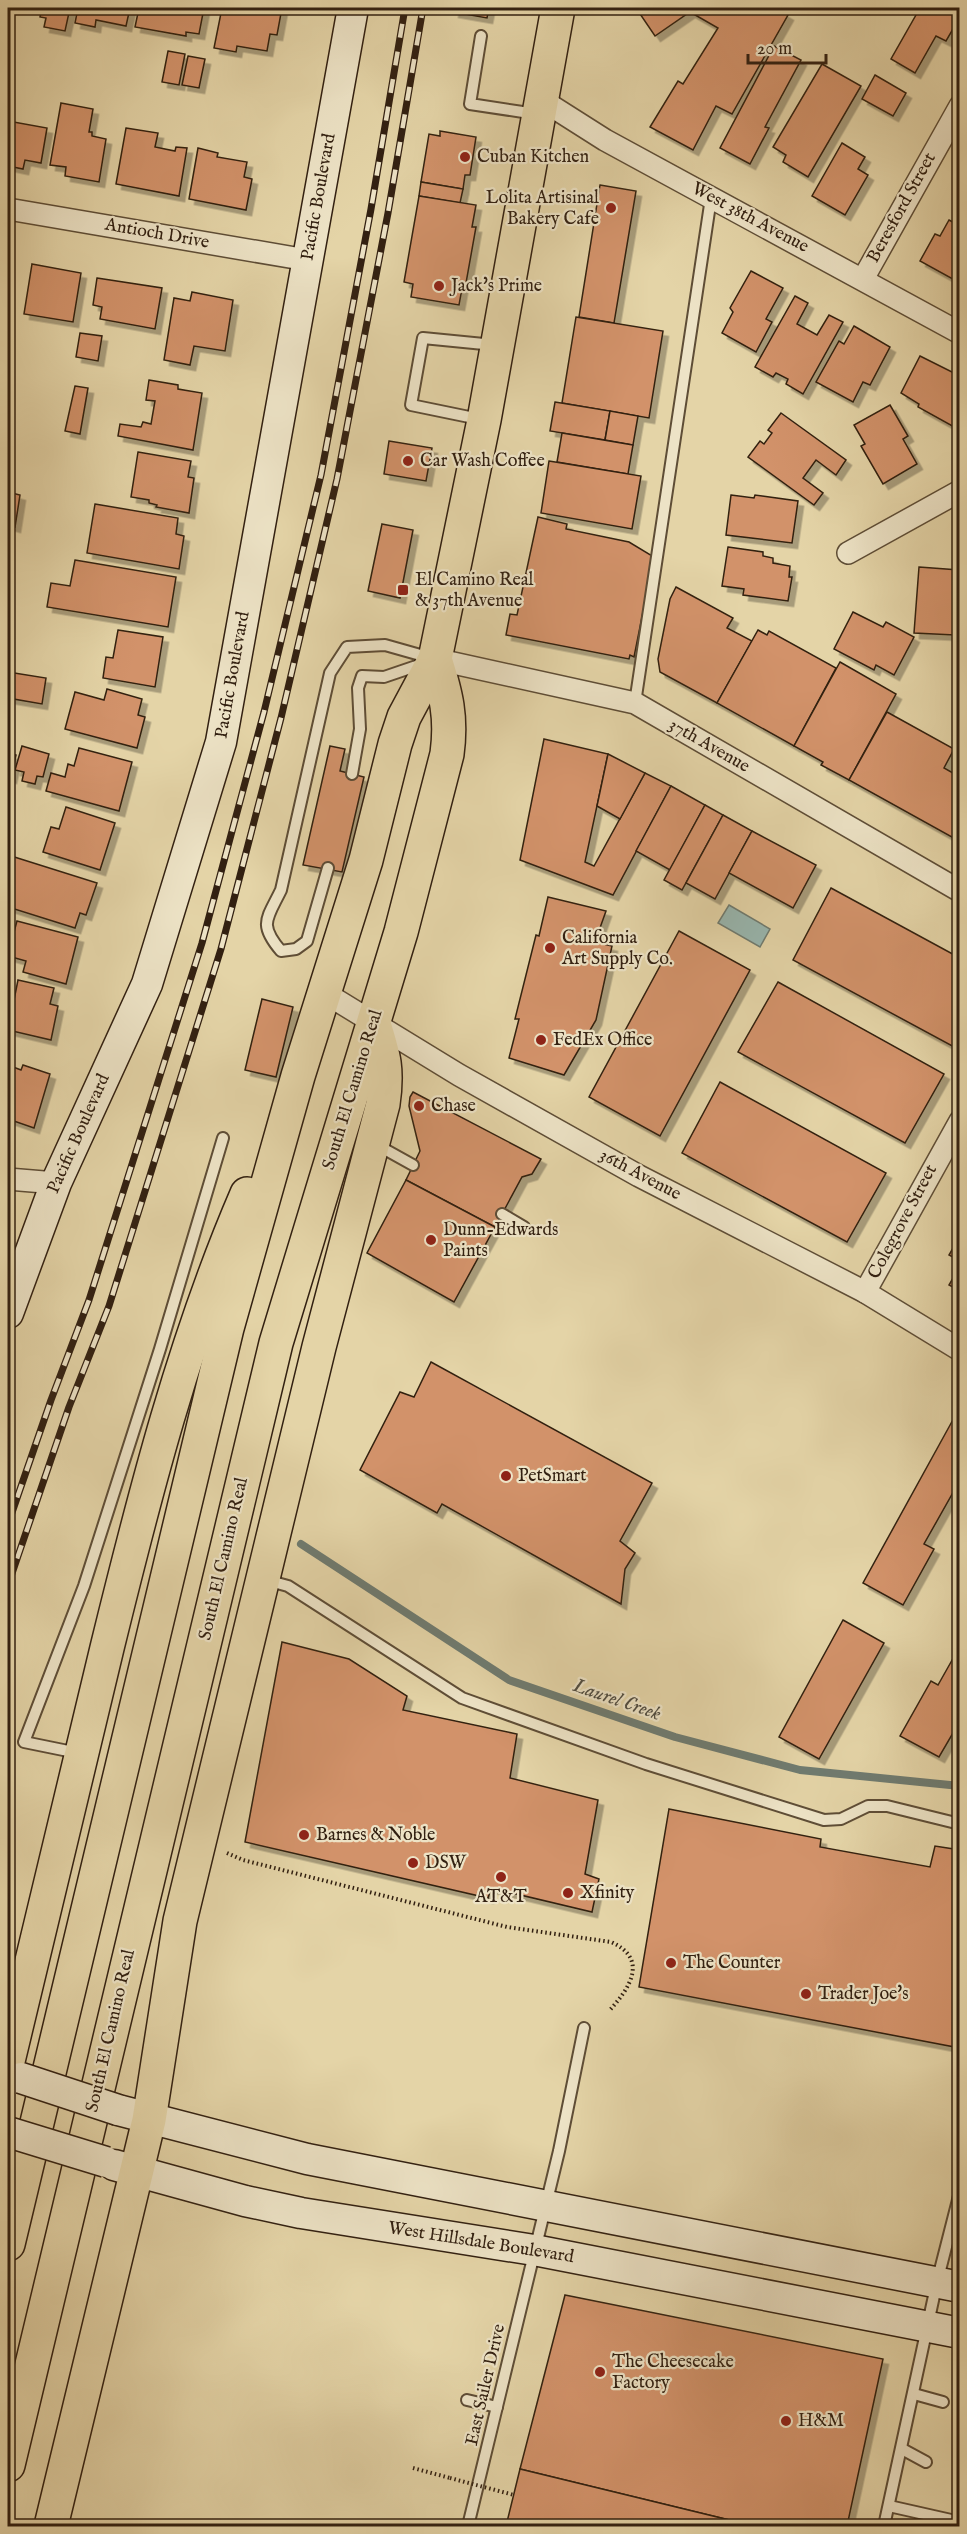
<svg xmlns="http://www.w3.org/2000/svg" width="967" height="2534" font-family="'IM FELL English',serif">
<defs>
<filter id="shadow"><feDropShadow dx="5.5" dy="5.5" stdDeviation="0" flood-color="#0004"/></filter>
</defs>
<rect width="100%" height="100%" fill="#e4d4a7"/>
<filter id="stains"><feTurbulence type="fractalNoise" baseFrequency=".00333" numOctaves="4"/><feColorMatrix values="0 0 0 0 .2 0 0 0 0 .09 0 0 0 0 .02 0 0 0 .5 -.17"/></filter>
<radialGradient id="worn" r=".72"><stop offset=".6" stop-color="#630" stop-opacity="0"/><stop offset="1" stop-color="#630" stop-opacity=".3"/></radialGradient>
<path fill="#98b7b0" stroke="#6f7b70" stroke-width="1.5" d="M 729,905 L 770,929 L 760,947 L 718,923 Z"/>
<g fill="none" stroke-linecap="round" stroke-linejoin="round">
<path stroke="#6f7b70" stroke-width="8" d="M 301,1544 L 509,1680 L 675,1737 L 800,1770 L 960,1786"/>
</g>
<g fill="#d2926a" stroke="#322011" stroke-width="1.5" filter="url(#shadow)">
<path d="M 40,8 L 70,8 L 65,31 L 44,27 L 46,18 L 40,17 L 42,8 Z"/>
<path d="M 78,8 L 130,8 L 126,26 L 96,20 L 95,27 L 75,23 Z"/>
<path d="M 139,8 L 204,8 L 199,34 L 186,32 L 186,36 L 135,27 Z"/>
<path d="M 222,8 L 282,8 L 277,35 L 270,34 L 267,51 L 237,46 L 236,52 L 214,48 Z"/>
<path d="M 454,8 L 489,8 L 487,18 L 453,12 Z"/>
<path d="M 636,8 L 776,8 L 788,15 L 732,114 L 716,106 L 693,150 L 650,127 L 678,81 L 683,84 L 718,28 L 690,12 L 655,36 Z"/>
<path d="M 920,8 L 955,8 L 960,10 L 960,17 L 946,41 L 936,36 L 915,73 L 891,59 Z"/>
<path d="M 774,46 L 801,60 L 765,127 L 769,128 L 750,164 L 720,148 Z"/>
<path d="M 168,51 L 185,54 L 179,85 L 162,82 Z"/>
<path d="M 188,56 L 205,59 L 199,88 L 182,85 Z"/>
<path d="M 822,64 L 861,86 L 808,177 L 783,162 L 786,155 L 773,147 Z"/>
<path d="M 875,75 L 906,93 L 893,116 L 862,99 Z"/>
<path d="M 61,103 L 93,109 L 89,132 L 92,132 L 92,136 L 106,139 L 99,182 L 65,176 L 66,167 L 50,165 Z"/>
<path d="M 8,121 L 47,128 L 41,163 L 25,160 L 23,169 L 8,166 Z"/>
<path d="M 126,128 L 158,133 L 155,147 L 175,151 L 176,147 L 187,148 L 179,196 L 116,184 Z"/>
<path d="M 440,131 L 476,137 L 470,175 L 465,175 L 463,189 L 421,182 L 429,134 L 440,136 Z"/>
<path d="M 842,143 L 865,157 L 858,169 L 868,175 L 845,215 L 812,196 Z"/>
<path d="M 198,148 L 218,153 L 217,157 L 247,162 L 244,177 L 252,179 L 246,210 L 189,199 Z"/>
<path d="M 421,182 L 463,189 L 460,203 L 419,196 Z"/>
<path d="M 600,185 L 636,191 L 614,323 L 579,317 Z"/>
<path d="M 419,196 L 476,205 L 472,227 L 476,227 L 466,283 L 463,283 L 459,305 L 411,297 L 413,284 L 404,282 Z"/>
<path d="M 949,220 L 960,226 L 960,283 L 920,261 L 935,234 L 940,236 Z"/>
<path d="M 32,264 L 81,273 L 73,322 L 24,314 Z"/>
<path d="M 751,271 L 783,288 L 766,319 L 772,322 L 756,352 L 722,333 L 733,312 L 730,308 Z"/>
<path d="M 97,278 L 162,288 L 155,329 L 100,319 L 102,307 L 93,305 Z"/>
<path d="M 192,292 L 233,300 L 225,351 L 194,346 L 190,365 L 164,360 L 174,298 L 190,301 Z"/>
<path d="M 795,296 L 808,303 L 797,324 L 817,335 L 829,315 L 843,322 L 803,394 L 786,384 L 788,379 L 776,373 L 773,377 L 755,367 Z"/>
<path d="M 576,317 L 663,331 L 649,418 L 562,403 Z"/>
<path d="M 854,326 L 890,347 L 870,385 L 863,382 L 853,402 L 816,382 L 839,341 L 844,344 Z"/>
<path d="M 80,333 L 102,336 L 98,361 L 76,357 Z"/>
<path d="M 920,356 L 960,376 L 960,422 L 956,428 L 918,407 L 919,404 L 901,393 Z"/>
<path d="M 149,380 L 178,385 L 178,389 L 202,393 L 193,450 L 118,436 L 120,424 L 141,427 L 143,422 L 151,424 L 155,401 L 146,400 Z"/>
<path d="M 75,386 L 88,388 L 80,434 L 65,431 Z"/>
<path d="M 555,402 L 610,411 L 605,440 L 550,431 Z"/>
<path d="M 890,405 L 908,436 L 903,439 L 917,464 L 883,484 L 861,446 L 865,444 L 854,425 Z"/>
<path d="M 610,411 L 638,416 L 633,445 L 605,440 Z"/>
<path d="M 781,413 L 846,460 L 836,475 L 816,460 L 803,478 L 823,493 L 814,505 L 748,457 L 760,441 L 764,444 L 772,433 L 768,430 Z"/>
<path d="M 562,433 L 633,445 L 628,474 L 557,462 Z"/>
<path d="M 389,441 L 432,448 L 426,481 L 384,474 Z"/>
<path d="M 138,452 L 191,461 L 188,477 L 194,478 L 189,513 L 156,507 L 157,505 L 149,503 L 149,500 L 131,497 Z"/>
<path d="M 549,461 L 641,476 L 632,529 L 541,513 Z"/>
<path d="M 8,492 L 20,495 L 15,527 L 8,525 Z"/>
<path d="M 731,495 L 754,498 L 755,495 L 798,501 L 792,543 L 726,535 Z"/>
<path d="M 95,504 L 178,518 L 176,534 L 184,536 L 179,569 L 87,553 Z"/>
<path d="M 538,517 L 567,524 L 566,529 L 629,542 L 654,557 L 634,657 L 630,655 L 629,659 L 506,635 L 510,614 L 517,615 Z"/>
<path d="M 382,524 L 413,530 L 400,598 L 368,591 Z"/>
<path d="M 728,547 L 763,552 L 763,556 L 773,558 L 773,563 L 790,566 L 789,577 L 792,577 L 788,601 L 743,595 L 744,589 L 722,586 Z"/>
<path d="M 75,560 L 176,577 L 168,627 L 47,607 L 51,583 L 70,586 Z"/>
<path d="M 919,567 L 959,570 L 955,635 L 914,633 Z"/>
<path d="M 676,587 L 733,618 L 727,628 L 752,641 L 717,703 L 660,672 L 658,659 L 670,599 Z"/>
<path d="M 853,612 L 883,627 L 886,622 L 914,637 L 894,675 L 876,665 L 874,670 L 834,649 Z"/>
<path d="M 118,630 L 163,637 L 155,687 L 103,678 L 106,657 L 113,658 Z"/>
<path d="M 758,630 L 767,635 L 769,631 L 836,668 L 794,746 L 717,703 Z"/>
<path d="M 840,662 L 896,694 L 849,780 L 821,765 L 823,762 L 794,746 Z"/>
<path d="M 8,672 L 46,678 L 42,704 L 8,698 Z"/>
<path d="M 107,689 L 142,699 L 138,715 L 145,717 L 137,748 L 65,729 L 75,692 L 104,700 Z"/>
<path d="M 887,712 L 954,749 L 944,768 L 960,777 L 959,841 L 849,780 Z"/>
<path d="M 544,739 L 608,754 L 585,862 L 594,866 L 645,773 L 671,786 L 613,895 L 520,860 Z"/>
<path d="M 22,746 L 49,754 L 43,777 L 37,776 L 35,784 L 22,781 L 24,772 L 15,770 Z"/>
<path d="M 330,746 L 345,749 L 340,771 L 364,777 L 342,872 L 303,865 Z"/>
<path d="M 79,748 L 132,762 L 119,811 L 46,791 L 51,773 L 65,777 L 68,764 L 74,766 Z"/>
<path d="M 8,753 L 16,755 L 11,778 L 8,777 Z"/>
<path d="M 608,754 L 645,773 L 620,819 L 597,806 Z"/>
<path d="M 671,786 L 705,805 L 670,870 L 636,851 Z"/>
<path d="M 705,805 L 723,815 L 682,890 L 664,880 Z"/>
<path d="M 66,807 L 115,823 L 100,870 L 43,852 L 51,827 L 59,829 Z"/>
<path d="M 723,815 L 752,831 L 715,899 L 686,883 Z"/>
<path d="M 752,831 L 816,865 L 793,908 L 729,873 Z"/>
<path d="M 8,855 L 97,883 L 86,915 L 80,913 L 75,928 L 8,907 Z"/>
<path d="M 831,888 L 960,958 L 960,1042 L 956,1048 L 793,960 Z"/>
<path d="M 548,897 L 606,911 L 595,942 L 612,946 L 596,1020 L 564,1075 L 509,1058 L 519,1019 L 515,1019 L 536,935 L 539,936 Z"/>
<path d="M 17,921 L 78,937 L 66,984 L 23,972 L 26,961 L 8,956 L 8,930 L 14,932 Z"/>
<path d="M 679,931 L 750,970 L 660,1136 L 589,1097 Z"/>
<path d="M 18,980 L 54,988 L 50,1004 L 58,1006 L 51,1040 L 8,1030 Z"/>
<path d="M 778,982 L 944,1074 L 905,1143 L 738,1052 Z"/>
<path d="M 262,999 L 293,1007 L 276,1077 L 245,1070 Z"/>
<path d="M 8,1065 L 21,1070 L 23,1065 L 50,1074 L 34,1128 L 8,1119 Z"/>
<path d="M 720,1082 L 886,1173 L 847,1242 L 682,1153 Z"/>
<path d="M 413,1092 L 541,1159 L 532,1174 L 522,1177 L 495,1227 L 406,1180 L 420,1151 L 409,1106 L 410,1097 Z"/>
<path d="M 406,1180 L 495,1227 L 454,1302 L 367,1253 Z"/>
<path d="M 960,1236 L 960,1261 L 949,1255 Z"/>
<path d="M 960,1266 L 960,1291 L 949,1285 Z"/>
<path d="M 431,1362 L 652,1483 L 620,1541 L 635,1553 L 625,1569 L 621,1604 L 442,1504 L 437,1513 L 360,1470 L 400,1392 L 414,1397 Z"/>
<path d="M 960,1407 L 960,1480 L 924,1544 L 934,1549 L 903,1605 L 863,1583 Z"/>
<path d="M 843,1620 L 884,1643 L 819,1759 L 779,1737 Z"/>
<path d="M 282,1642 L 349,1659 L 407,1696 L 403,1710 L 517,1734 L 510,1778 L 598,1800 L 585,1874 L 599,1879 L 592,1912 L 491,1888 L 488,1898 L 245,1842 Z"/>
<path d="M 960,1646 L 960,1721 L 939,1757 L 900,1736 L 931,1681 L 938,1685 Z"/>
<path d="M 669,1809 L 821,1839 L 820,1847 L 930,1867 L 935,1846 L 960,1850 L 960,2048 L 639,1987 Z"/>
<path d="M 565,2295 L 883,2359 L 847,2526 L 754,2526 L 520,2469 Z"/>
<path d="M 520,2469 L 754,2526 L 506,2526 Z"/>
</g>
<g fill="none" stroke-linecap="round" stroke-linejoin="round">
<g stroke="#5e4d36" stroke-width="14">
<g id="lane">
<path d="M 481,36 L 470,104 L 536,114"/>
<path d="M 479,419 L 411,405 L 423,338 L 494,345"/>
<path d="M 635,703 L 711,198"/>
<path d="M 352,774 L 360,729 L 358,688 L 362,676 L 384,677 L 425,663"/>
<path d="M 328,868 L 307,941 L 296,949 L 281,951 C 258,924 267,919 281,890 L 330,673 L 347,647 L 385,645 L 431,658"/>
<path d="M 377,1145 L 413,1165"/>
<path d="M 502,1214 L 524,1227"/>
<path d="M 266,1580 L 288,1586 L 462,1698 L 646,1764 L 824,1820 L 841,1819 L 868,1806 L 887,1806 L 960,1824"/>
<path d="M 78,1753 L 24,1742 L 84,1586 L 160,1349 L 223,1138"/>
<path d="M 914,2394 L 943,2402"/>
<path d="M 467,2400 L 497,2407"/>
<path d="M 902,2449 L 926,2462"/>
<path d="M 889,2506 L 960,2522"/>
<path d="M 468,2526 L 559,2151 L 584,2028"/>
<path d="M 884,2526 L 937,2282 L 960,2192"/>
</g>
</g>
<g stroke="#5e4d36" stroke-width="24">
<g id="street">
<path d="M 542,100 L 605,140 L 960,333"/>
<path d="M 8,209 L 307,260"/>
<path d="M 863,279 L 960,106"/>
<path d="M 848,553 L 960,491"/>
<path d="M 435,659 L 635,703 L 960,891"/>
<path d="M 325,993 L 459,1075 L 639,1176 L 865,1292 L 960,1350"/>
<path d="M 8,1179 L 56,1183"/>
<path d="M 865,1292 L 960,1121"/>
</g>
</g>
<g stroke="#322011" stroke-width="33">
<g id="secondary">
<path d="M 8,1313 L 56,1183 L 147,984 L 221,742 L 353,8"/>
<path d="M 118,2110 L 307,2159 L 960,2287"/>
<path d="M 114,2165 L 245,2201 L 301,2213 L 534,2250 L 960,2333"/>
</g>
</g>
<g stroke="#322011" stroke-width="36">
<g id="primary">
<path d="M 8,2061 C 41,1923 74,1785 107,1648 C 145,1493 184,1340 247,1194"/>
<path d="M 8,2244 L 227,1328 L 298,1076 L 366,860 L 395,744 L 404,717 L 435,659 L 484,420 L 558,8"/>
<path d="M 8,2465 L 276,1343 L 401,932 L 447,754 C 452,717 446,694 435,659"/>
<path d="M 51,2526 L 149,2120 L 180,1921 L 319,1347 L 383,1104 C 388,1070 384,1056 374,1024"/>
</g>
</g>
<g stroke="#322011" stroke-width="4" stroke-dasharray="1.5 3" stroke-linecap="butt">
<path d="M 227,1853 L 243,1860 L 507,1927 L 611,1942 C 649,1959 630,1988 609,2011"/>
<path d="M 413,2468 L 450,2478"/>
</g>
<use href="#lane" stroke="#ede3c6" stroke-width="10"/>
<use href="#street" stroke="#ede3c6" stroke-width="21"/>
<use href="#secondary" stroke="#ede3c6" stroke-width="30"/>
<use href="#primary" stroke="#e4d4a7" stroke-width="33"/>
<g stroke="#322011" stroke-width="7">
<g id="rail">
<path d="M 8,1524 L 51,1400 L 89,1300 L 202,943 L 264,712 L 321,475 L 371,209 L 405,8"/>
<path d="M 8,1585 L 69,1407 L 109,1306 L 221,949 L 281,718 L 337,479 L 388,213 L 423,8"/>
</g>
</g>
<use href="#rail" stroke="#ede3c6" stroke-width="4.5" stroke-dasharray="14" stroke-linecap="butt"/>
<g stroke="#322011" stroke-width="33" stroke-linecap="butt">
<g id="secondary-bridge">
<path d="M 21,2078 L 118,2110"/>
<path d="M 8,2132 L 106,2162"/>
</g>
</g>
<path stroke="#322011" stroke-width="4" stroke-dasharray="1.5 3" stroke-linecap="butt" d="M 450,2478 L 514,2495"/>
<use href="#secondary-bridge" stroke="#ede3c6" stroke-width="30"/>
</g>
<g fill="#8f2418" stroke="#ede3c6" stroke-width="2">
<circle cx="465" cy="157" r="6"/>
<circle cx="611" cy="208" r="6"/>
<circle cx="439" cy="286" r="6"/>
<circle cx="408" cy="461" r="6"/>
<rect x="397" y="584" width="12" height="12" rx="3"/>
<circle cx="550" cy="948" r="6"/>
<circle cx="541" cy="1040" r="6"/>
<circle cx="419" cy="1106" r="6"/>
<circle cx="431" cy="1240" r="6"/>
<circle cx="506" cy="1476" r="6"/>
<circle cx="304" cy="1835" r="6"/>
<circle cx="413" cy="1863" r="6"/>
<circle cx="501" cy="1877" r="6"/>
<circle cx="568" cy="1893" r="6"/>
<circle cx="671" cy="1963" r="6"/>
<circle cx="806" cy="1994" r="6"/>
<circle cx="600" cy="2372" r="6"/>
<circle cx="786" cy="2421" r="6"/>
</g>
<g text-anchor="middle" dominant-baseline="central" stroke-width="4.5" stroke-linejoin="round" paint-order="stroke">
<g font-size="18" fill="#322011" stroke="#ede3c6" text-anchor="start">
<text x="477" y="157">Cuban Kitchen</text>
<text x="599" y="198" text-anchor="end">Lolita Artisinal<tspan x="599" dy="21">Bakery Cafe</tspan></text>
<text x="451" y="286">Jack's Prime</text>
<text x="420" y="461">Car Wash Coffee</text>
<text x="415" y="580">El Camino Real<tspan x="415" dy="21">&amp; 37th Avenue</tspan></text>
<text x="562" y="938">California<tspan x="562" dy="21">Art Supply Co.</tspan></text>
<text x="553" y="1040">FedEx Office</text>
<text x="431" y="1106">Chase</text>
<text x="443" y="1230">Dunn-Edwards<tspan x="443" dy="21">Paints</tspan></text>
<text x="518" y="1476">PetSmart</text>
<text x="316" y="1835">Barnes &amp; Noble</text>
<text x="425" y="1863">DSW</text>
<text x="580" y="1893">Xfinity</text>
<text x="501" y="1897" text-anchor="middle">AT&amp;T</text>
<text x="683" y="1963">The Counter</text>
<text x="818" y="1994">Trader Joe's</text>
<text x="612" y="2362">The Cheesecake<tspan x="612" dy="21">Factory</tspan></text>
<text x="798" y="2421">H&amp;M</text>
</g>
<g font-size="18" fill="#322011" stroke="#ede3c6">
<text transform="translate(319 197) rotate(-80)">Pacific Boulevard</text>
<text transform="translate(902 208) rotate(-61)">Beresford Street</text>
<text transform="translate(750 218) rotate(28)">West 38th Avenue</text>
<text transform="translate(157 234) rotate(10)">Antioch Drive</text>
<text transform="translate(233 675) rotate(-80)">Pacific Boulevard</text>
<text transform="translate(709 746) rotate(30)">37th Avenue</text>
<text transform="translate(353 1090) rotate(-73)">South El Camino Real</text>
<text transform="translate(79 1134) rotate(-66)">Pacific Boulevard</text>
<text transform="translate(640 1175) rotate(28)">36th Avenue</text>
<text transform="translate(903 1222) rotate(-62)">Colegrove Street</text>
<text transform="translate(224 1559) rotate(-77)">South El Camino Real</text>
<text transform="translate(111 2031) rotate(-77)">South El Camino Real</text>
<text transform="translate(481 2243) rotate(9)">West Hillsdale Boulevard</text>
<text transform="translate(486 2385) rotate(-77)">East Sailer Drive</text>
</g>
<g font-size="20" font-style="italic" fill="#514d41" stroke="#ede3c6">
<text transform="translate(617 1700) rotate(19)">Laurel Creek</text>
</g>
</g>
<rect width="967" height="2534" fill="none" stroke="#e4d4a7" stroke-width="30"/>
<rect x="9" y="9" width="949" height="2516" fill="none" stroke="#322011" stroke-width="3"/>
<rect x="15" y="15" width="937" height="2504" fill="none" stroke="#322011" stroke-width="1.5"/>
<path d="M748 54v9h78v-9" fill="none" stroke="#322011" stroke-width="3"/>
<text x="757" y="54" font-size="18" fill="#322011" stroke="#ede3c6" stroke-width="4.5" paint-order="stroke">20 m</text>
<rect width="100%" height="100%" filter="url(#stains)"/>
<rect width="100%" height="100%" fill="url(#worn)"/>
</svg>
